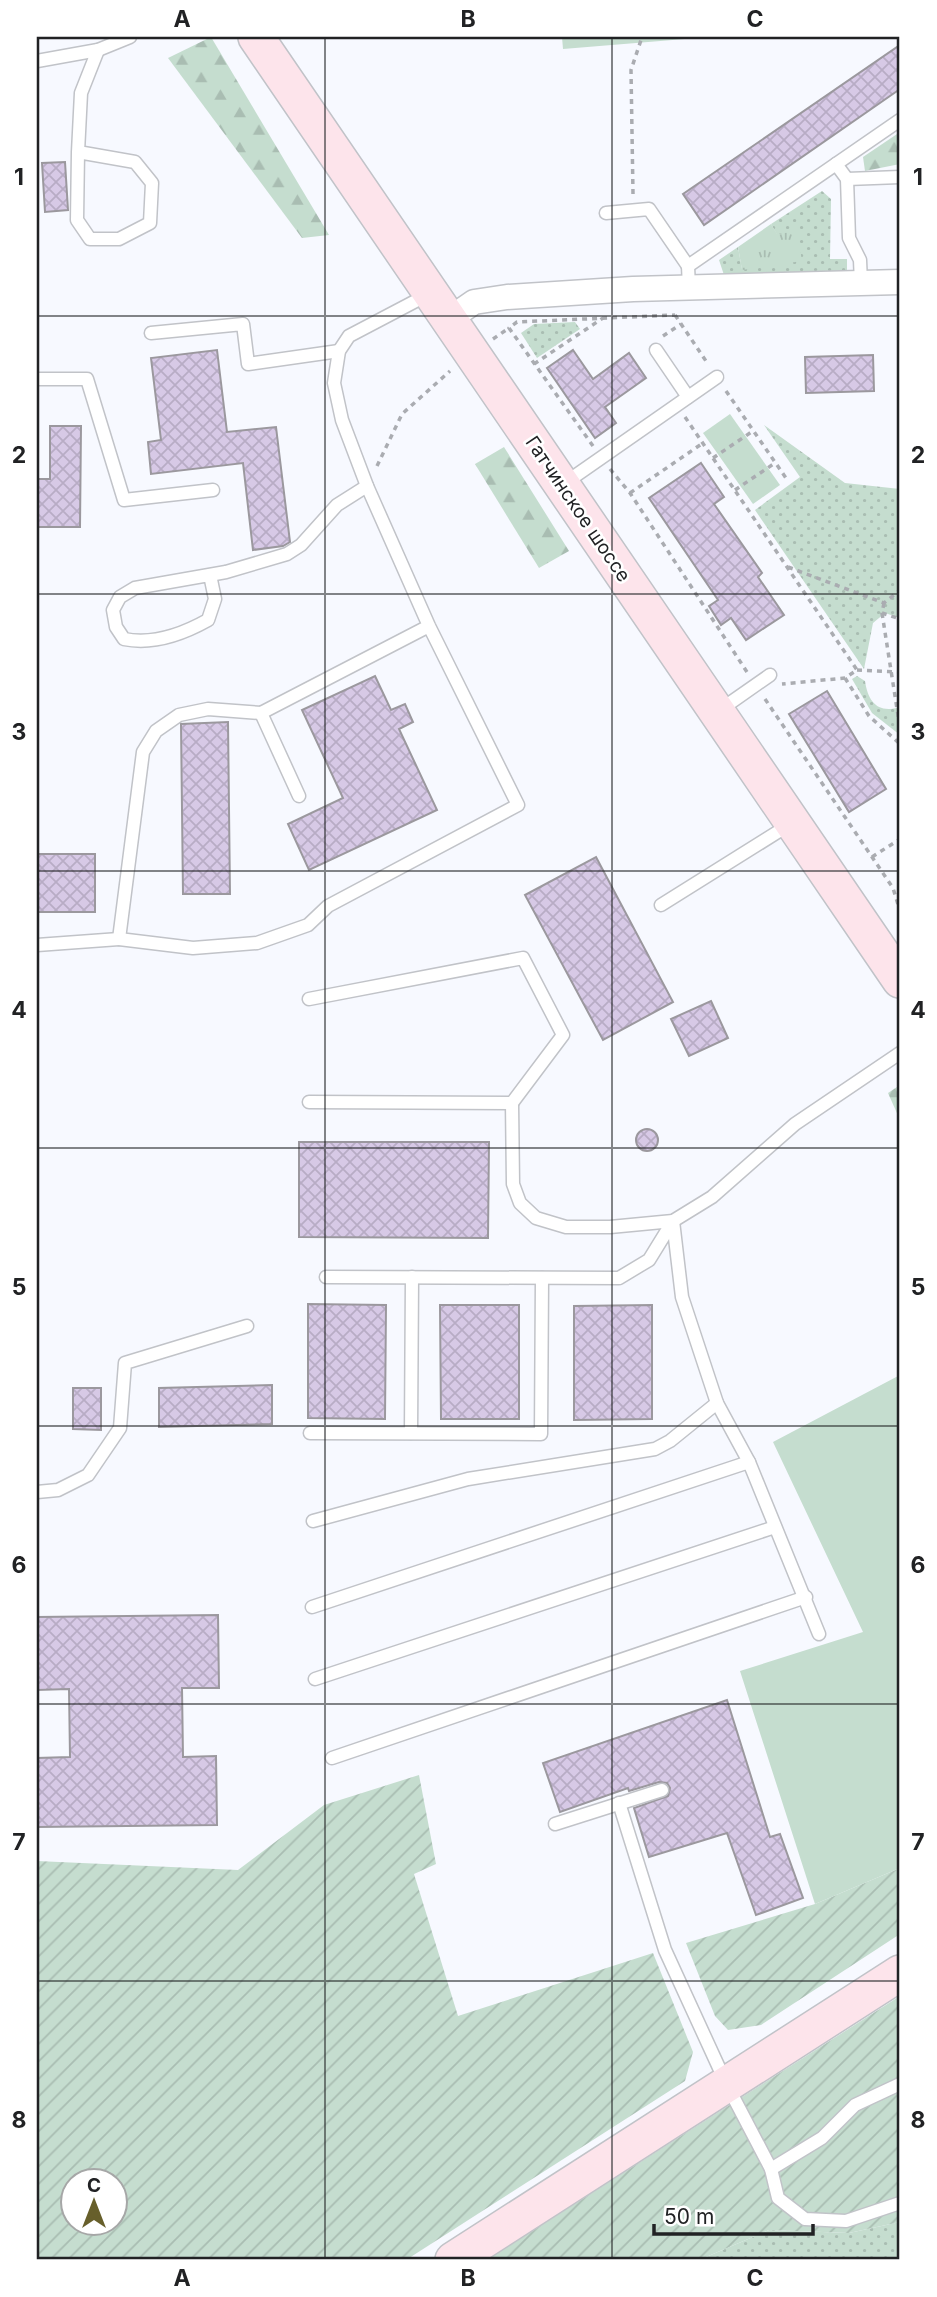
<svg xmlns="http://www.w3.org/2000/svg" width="937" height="2297" font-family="Inter,sans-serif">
<defs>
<pattern id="grass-dots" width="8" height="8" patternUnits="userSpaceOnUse" patternTransform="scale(1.75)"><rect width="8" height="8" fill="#c5ddcf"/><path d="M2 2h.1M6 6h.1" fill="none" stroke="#a9bdb2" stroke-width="1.8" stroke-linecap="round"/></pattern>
<pattern id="forest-firs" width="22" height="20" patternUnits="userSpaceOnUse" patternTransform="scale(1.75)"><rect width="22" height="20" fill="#c5ddcf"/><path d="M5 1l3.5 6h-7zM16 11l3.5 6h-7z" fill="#a9bdb2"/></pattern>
<pattern id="park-tufts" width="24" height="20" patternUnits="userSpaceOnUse" patternTransform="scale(1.75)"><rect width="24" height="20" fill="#c5ddcf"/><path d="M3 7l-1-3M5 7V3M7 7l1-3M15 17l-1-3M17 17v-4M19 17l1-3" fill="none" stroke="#a9bdb2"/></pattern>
<pattern id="garden-furrows" width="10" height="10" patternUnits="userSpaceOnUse" patternTransform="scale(1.75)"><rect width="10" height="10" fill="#c5ddcf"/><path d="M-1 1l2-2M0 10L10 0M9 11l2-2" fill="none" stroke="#a9bdb2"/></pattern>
<pattern id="building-cross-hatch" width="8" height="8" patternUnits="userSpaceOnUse" patternTransform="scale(1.75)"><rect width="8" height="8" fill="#d7c9e6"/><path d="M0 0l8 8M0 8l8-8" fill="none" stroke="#b8acc5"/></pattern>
</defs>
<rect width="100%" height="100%" fill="#f7f9ff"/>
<g fill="url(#grass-dots)">
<path d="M 822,191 L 831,199 L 830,259 L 847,259 L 847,272 L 724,275 L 719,260 L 738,247 L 742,269 L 777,235 L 771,224 Z"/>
<path d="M 575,322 L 580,329 L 537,358 L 521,333 L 534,324 Z"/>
<path d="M 764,425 L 845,483 L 900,489 L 900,618 L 885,613 L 873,623 L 864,669 L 755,510 L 800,477 Z"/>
<path d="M 857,676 L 865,681 C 868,702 878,714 900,707 L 900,735 L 872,713 L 852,679 Z"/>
<path d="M 900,2222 L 900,2260 L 699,2260 L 769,2230 L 849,2233 Z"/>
</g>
<g fill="url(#forest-firs)">
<path d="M 211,37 L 329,235 L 302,238 L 168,58 Z"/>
<path d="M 900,132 L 900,164 L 865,171 L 863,157 Z"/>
<path d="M 504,447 L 569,551 L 539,568 L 475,464 Z"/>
<path d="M 900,1085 L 900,1120 L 888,1093 Z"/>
</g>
<path fill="url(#park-tufts)" d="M 771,224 L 777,234 L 797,231 L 802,261 L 742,270 L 738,247 Z"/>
<g fill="url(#garden-furrows)" fill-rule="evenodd">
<path d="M 419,1775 L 436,1864 L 414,1874 L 458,2016 L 653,1953 L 693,2052 L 685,2081 L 406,2260 L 37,2260 L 37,1861 L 238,1870 L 324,1805 ZM 74,2182 L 116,2182 L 116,2224 L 74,2224 Z"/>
<path d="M 900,1868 L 900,1934 L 761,2025 L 728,2030 L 715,2016 L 686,1943 L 815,1904 Z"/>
<path d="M 900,1996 L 900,2222 L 849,2233 L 769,2230 L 699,2260 L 487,2260 Z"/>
</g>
<g fill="#c5ddcf">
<path d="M 562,37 L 709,37 L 563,49 Z"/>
<path d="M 730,414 L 780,485 L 753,504 L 703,433 Z"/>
<path d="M 900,1375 L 900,1868 L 815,1904 L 740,1671 L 863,1632 L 773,1442 Z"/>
</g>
<g fill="url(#building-cross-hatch)" stroke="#9b989e" stroke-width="2">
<path d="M 900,45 L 900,89 L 704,225 L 683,194 Z"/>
<path d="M 65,162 L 68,210 L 45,212 L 42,163 Z"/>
<path d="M 217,350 L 227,432 L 276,427 L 290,542 L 283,546 L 253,550 L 243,463 L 151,474 L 148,442 L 161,440 L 151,358 Z"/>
<path d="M 573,350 L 593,379 L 629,353 L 646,378 L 605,407 L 616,423 L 595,438 L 547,368 Z"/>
<path d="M 873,355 L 874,391 L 806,393 L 805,357 Z"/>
<path d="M 50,426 L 81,426 L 80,527 L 37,527 L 37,479 L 50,479 Z"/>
<path d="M 701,463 L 724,497 L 714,504 L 762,573 L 758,577 L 784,615 L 746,640 L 731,618 L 721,625 L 709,606 L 718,600 L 649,498 Z"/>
<path d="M 375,676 L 391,710 L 405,704 L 413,722 L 399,729 L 437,810 L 309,870 L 288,824 L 343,798 L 302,710 Z"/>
<path d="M 827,691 L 886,789 L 849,812 L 789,714 Z"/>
<path d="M 228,722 L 230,894 L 183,894 L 181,724 Z"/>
<rect x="37" y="854" width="58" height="58"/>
<path d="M 596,857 L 673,1002 L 603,1040 L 525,895 Z"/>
<path d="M 711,1001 L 728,1038 L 689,1056 L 671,1019 Z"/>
<circle cx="647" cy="1140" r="11"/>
<path d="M 299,1142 L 489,1142 L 488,1238 L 299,1237 Z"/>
<path d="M 308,1304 L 386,1305 L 385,1419 L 308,1418 Z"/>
<path d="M 440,1305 L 519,1305 L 519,1419 L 441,1419 Z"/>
<path d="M 652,1305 L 652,1419 L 574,1420 L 574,1306 Z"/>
<path d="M 272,1385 L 272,1424 L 159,1427 L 159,1388 Z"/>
<path d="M 73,1388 L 101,1388 L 101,1430 L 73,1429 Z"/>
<path d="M 218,1615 L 219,1688 L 182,1688 L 183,1757 L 216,1756 L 217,1825 L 37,1827 L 37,1758 L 70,1757 L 69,1689 L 37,1690 L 37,1617 Z"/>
<path d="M 727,1700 L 770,1837 L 780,1834 L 803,1898 L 756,1915 L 727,1833 L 649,1857 L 634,1808 L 668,1796 L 670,1788 L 667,1783 L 659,1782 L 629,1791 L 628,1788 L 560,1812 L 543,1763 Z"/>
</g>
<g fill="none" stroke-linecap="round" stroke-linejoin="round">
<g stroke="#c1c3c8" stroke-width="15">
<g id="lane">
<path d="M 37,61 L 98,50 L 130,37"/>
<path d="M 78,152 L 135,162 L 152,183 L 150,223 L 119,239 L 90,239 L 77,220 L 78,152 L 81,93 L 98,50"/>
<path d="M 836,164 L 847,179 L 849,238 L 860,260 L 861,283"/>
<path d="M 847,179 L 900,177"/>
<path d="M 606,213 L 649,209 L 688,266"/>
<path d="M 689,288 L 688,266 L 900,120"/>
<path d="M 429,294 L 349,336 L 339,351 L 334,383 L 342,420 L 367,486 L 429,626 L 518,805 L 328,906 L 308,925 L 257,943 L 193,948 L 119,939 L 143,752 L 156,731 L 179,715 L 208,709 L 261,713 L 429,626"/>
<path d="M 151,333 L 243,324 L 248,364 L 339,351"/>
<path d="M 656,350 L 688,397"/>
<path d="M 37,379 L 87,379 L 124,500 L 213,490"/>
<path d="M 565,483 L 717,377"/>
<path d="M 210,575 L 215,599 L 208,620 C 183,634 153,645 124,639 L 116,627 L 113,610 L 120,597 L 135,588 L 226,572 L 287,554 L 301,545 L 337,505 L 367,486"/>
<path d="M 720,710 L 770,675"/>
<path d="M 261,713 L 299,796"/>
<path d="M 661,905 L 792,823"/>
<path d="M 37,945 L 119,939"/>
<path d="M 309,1102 L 512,1103 L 563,1035 L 523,958 L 309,999"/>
<path d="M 512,1103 L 513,1184 L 520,1203 L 536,1218 L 566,1227 L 610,1227 L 673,1221 L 712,1197 L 795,1124 L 900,1053"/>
<path d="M 673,1221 L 682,1297 L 717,1403 L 749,1462"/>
<path d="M 326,1277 L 619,1278 L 649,1260 L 673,1221"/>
<path d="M 310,1433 L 541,1434 L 542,1278"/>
<path d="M 411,1433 L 412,1277"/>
<path d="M 37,1492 L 58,1490 L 88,1475 L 120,1428 L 125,1363 L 247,1326"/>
<path d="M 313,1521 L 468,1479 L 655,1449 L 670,1441 L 717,1403"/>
<path d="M 312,1607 L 749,1462 L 819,1634"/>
<path d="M 315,1679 L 775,1527"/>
<path d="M 332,1758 L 806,1597"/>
<path d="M 619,1803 L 665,1950 L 726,2083 L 771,2169 L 778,2198 L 805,2219 L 846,2221 L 900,2203"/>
<path d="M 555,1824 L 662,1790"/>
<path d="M 771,2169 L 822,2138 L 855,2105 L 900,2084"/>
</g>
</g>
<g stroke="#c1c3c8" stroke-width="27">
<path id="street" d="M 448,320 L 474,302 L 507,297 L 633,289 L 900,282"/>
</g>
<g stroke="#c1c3c8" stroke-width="38">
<g id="secondary">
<path d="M 256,37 L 900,980"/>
<path d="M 453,2260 L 900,1973"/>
</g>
</g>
<g stroke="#aaacb1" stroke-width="3.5" stroke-dasharray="5 5" stroke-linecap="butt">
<path d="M 633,194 L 631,70 L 642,37"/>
<path d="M 675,315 L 708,364"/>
<path d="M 663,336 L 681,324"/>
<path d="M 493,339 L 509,328"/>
<path d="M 534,364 L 603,318"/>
<path d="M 726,391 L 788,481"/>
<path d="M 685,417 L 857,670 L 845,678 L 782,684"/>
<path d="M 593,446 L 509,328 L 517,322 L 675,315"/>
<path d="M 713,458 L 753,431"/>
<path d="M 377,466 L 402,414 L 450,371"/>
<path d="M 610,469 L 630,493 L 747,672"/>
<path d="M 735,490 L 775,463"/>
<path d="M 630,493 L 703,443"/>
<path d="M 788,567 L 884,603 L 900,590"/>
<path d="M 884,603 L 882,613 L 900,619"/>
<path d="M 882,613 L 900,728"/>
<path d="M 857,670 L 900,672"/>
<path d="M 845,678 L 869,716 L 900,744"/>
<path d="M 765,699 L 893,888 L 900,911"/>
<path d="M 872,857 L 900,839"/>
</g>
<use href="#lane" stroke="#fff" stroke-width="12"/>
<use href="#street" stroke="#fff" stroke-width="24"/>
<use href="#secondary" stroke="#fde4eb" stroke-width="35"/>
</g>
<path fill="none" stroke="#212224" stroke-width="2" stroke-opacity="0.55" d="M 325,37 L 325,2260M 612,37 L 612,2260M 37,316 L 900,316M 37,594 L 900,594M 37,871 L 900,871M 37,1148 L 900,1148M 37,1426 L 900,1426M 37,1704 L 900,1704M 37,1981 L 900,1981"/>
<g text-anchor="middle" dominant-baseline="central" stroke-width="5" stroke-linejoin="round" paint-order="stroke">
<g font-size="19" fill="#212224" stroke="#fff">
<text transform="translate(578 509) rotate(56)">Гатчинское шоссе</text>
</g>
</g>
<rect width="937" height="2297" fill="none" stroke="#ffffff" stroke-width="77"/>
<g transform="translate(94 2202)"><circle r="33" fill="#ffffff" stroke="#a6a7a7" stroke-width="2"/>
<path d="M0-5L12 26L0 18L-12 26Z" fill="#675f2b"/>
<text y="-10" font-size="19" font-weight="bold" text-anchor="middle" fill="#212224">С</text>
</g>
<path d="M654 2224v10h159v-10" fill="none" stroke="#212224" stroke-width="3.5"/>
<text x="664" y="2224" font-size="21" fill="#212224" stroke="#ffffff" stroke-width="5" paint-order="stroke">50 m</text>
<rect x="38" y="38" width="860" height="2220" fill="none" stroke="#212224" stroke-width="2.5"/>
<g font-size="23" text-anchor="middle" font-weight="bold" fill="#212224">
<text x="182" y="27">A</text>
<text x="468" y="27">B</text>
<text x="755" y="27">C</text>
<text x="19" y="185">1</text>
<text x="918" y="185">1</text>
<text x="19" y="463">2</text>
<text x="918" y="463">2</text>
<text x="19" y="740">3</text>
<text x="918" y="740">3</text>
<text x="19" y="1018">4</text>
<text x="918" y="1018">4</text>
<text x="19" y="1295">5</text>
<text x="918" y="1295">5</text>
<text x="19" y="1573">6</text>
<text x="918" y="1573">6</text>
<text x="19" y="1850">7</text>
<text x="918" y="1850">7</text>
<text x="19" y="2128">8</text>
<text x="918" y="2128">8</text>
<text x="182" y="2286">A</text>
<text x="468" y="2286">B</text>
<text x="755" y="2286">C</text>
</g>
</svg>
